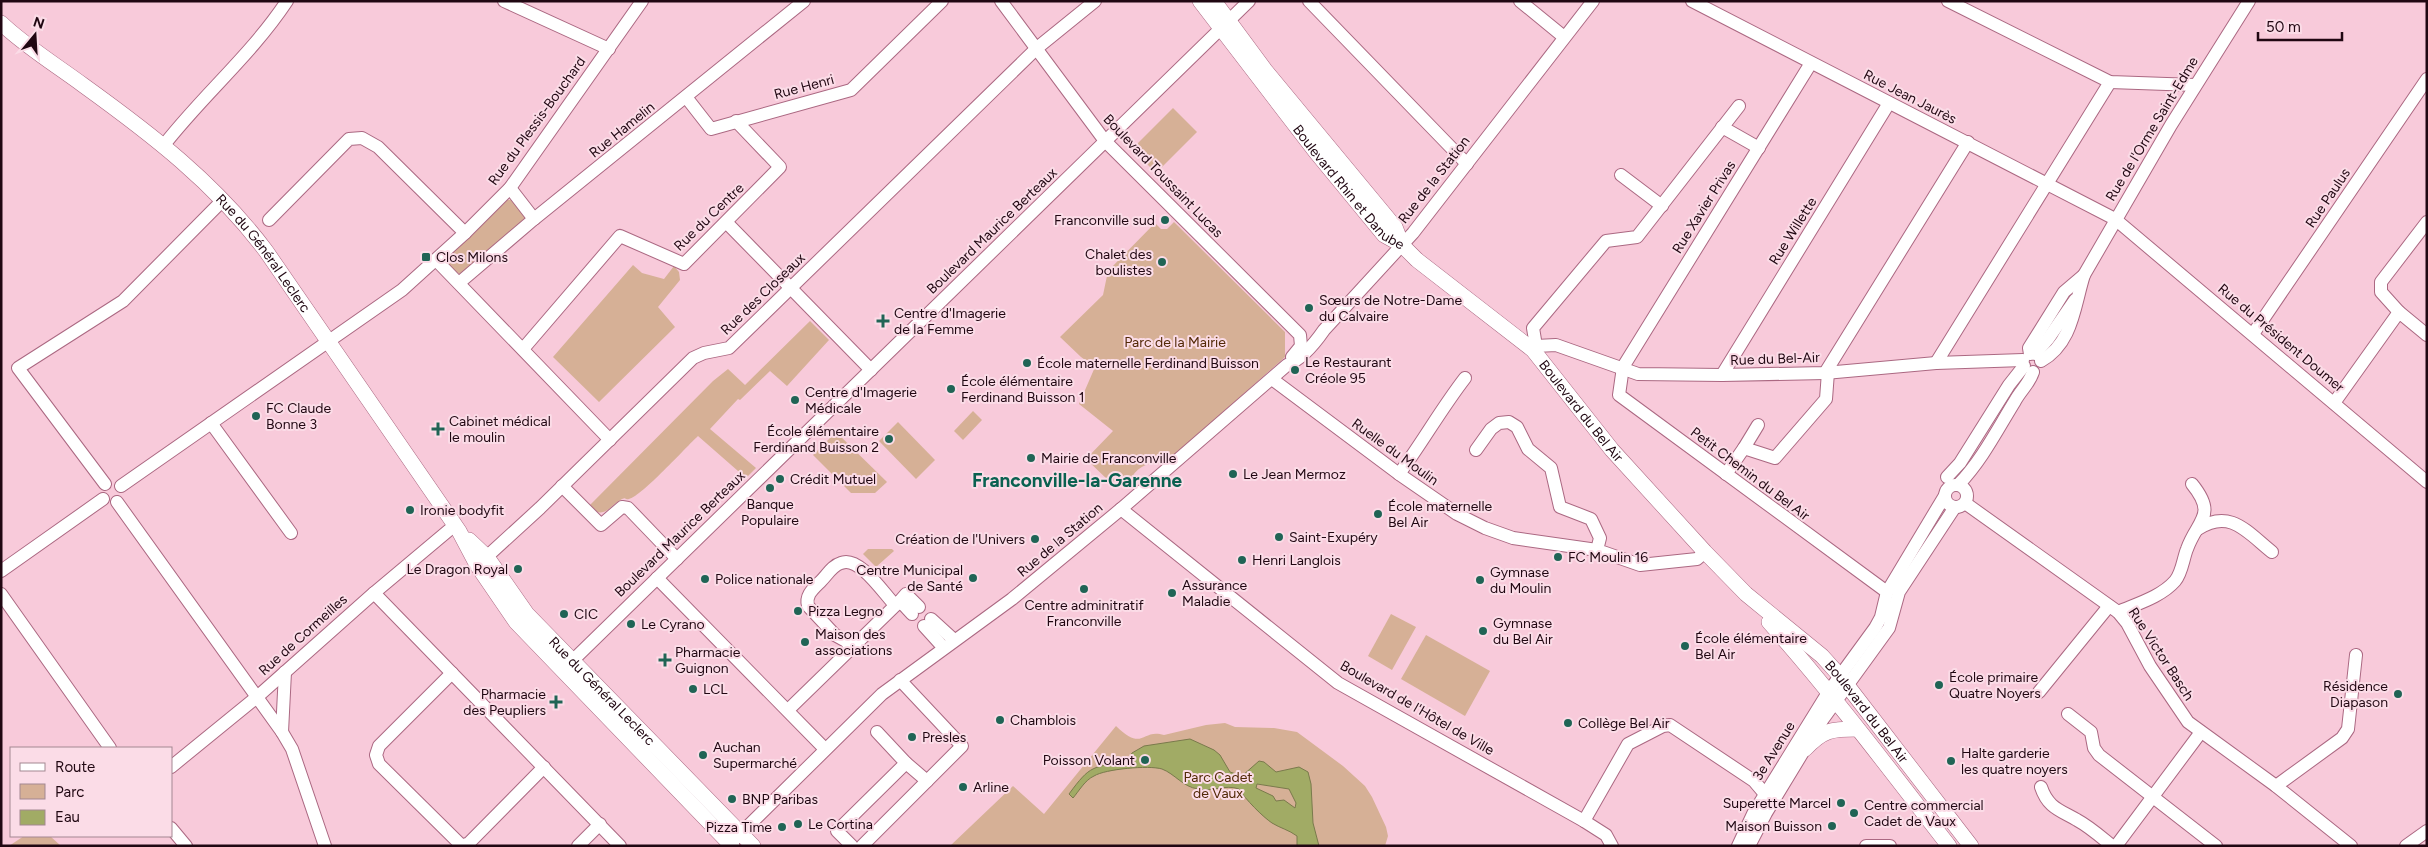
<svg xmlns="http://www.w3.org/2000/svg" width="2428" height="847" font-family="Figtree,sans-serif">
<rect width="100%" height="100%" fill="#f8cada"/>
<g fill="#d6b096">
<path d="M 1173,108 L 1197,132 L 1156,173 L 1132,149 Z"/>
<path d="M 507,200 L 512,200 L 527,218 L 461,274 C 453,272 447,267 445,258 Z"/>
<path d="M 1174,222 L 1285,332 L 1285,357 L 1164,465 C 1149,459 1133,469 1128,485 L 1109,481 L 1086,459 L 1113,431 L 1079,404 L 1095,367 L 1081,357 L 1060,337 L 1103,295 L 1108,271 L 1155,223 L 1161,229 L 1167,229 Z"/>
<path d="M 633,265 L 642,273 L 664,279 L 674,266 L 679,272 L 680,280 L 658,307 L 675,327 L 599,402 L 553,357 Z"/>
<path d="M 810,321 L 829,340 L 787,386 L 770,371 L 740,400 L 738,399 L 710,429 L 756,468 L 746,478 L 698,436 C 686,447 642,496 629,499 C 624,500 627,497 622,499 C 609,506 604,521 589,506 L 713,381 L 728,369 L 745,385 Z"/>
<path d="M 973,411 L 982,420 L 963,440 L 954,431 Z"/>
<path d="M 898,422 L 935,460 L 916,479 L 879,441 Z"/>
<path d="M 836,432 L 887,482 L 875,493 L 851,493 L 813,455 Z"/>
<path d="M 868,549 L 892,549 L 894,551 L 876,567 L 863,554 Z"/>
<path d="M 1391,614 L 1416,627 L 1392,670 L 1368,656 Z"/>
<path d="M 1426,635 L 1490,671 L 1465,716 L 1401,679 Z"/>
<path d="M 1225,723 L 1235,727 L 1274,728 L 1297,732 L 1343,766 L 1365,786 L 1372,797 L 1386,827 L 1388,836 L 1385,846 L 950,846 L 1013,786 L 1044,814 L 1116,726 C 1144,753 1141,728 1164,735 L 1206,725 Z"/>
<path d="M 24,836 L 50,836 L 61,846 L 9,846 Z"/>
</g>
<path fill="#a1ab65" stroke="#7a7a4c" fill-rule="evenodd" d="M 1190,739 L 1214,750 L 1220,755 L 1230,772 L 1242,776 L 1259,761 L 1264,762 L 1276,772 L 1299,767 L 1308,772 L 1311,784 L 1313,823 L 1319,846 L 1297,846 L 1297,836 C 1289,830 1280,828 1272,823 C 1263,817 1245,799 1239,789 C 1225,784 1213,792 1198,789 C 1183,787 1175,774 1162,769 C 1149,765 1105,769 1094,776 C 1085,780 1079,791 1073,798 L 1069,794 C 1091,764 1092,768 1127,761 L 1132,753 L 1144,746 ZM 1257,784 L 1289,789 L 1296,803 L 1295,808 L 1284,800 L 1276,801 L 1273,796 L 1256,788 Z"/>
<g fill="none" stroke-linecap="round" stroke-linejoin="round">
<g stroke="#ab6882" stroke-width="14">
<g id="minor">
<path d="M 504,1 L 609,49"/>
<path d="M 1001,1 L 1105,141 L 1300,335 L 1301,346 L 1292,357"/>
<path d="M 1309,1 L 1467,164"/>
<path d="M 1520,1 L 1564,37"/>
<path d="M 1692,1 L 2115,219 L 2427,482"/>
<path d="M 1948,1 L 2110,82 L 2195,85"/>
<path d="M 1811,63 L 1623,367 L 1619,395 L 1887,592"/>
<path d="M 686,97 L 711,129 L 851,90 L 942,1"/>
<path d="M 1722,127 L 1759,148"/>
<path d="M 164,145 C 203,95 252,54 287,1"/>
<path d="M 1621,175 L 1662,206"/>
<path d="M 510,188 L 534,219"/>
<path d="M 269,220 L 349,139 L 362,138 L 378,147 L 465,233"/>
<path d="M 727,223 L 871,370"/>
<path d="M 436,260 L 610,440"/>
<path d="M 459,283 L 534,219 L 804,1"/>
<path d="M 2399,312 L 2381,292 L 2381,282 L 2427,222"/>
<path d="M 2253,334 L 2427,79"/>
<path d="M 1536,346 L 1556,345 L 1638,374 L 1722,375 L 1825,373 L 1936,363 L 2023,360"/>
<path d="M 1536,346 L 1533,328 L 1606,241 L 1637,237 L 1739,106"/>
<path d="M 523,349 L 620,236 L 684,264 L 780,167 L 736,121"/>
<path d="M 2030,354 L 2029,348 L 2064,292 L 2084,275"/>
<path d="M 2035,354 L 2048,339 L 2075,300"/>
<path d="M 2041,361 C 2073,343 2074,306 2084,275 L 2171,125 L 2249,1"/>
<path d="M 1936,363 L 2110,82"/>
<path d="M 1825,373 L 1968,142"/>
<path d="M 1722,375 L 1889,103"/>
<path d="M 1272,379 L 1399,474 L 1457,514 L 1485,528 L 1513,538 L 1597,550"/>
<path d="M 2334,403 L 2399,312 L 2427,335"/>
<path d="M 211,423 L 291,533"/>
<path d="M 1744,448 L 1758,425"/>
<path d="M 1476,450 L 1491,429 L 1499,423 L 1509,422 L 1517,427 L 1528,449 L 1551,468 L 1560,507 L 1591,519 L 1600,538 L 1597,550 L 1640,565 L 1697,559 L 1705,552"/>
<path d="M 1399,474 C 1422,443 1441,409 1465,378"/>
<path d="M 1726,474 L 1744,448 L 1775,458 L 1826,399 L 1828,372"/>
<path d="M 1947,477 L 1960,463 L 2009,385 L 2024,366"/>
<path d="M 105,484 L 18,368 L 123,301 L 223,200"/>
<path d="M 1959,484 C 1982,460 1997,430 2015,401 C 2021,390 2029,384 2033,372"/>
<circle cx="1956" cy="496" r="11"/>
<path d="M 121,486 L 402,290 L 465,233 L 510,188 L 642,1"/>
<path d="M 562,486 L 601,525 L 622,507 L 628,508 L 677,559"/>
<path d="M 117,502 L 282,732 L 292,749 L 325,846"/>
<path d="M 1965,503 L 2118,612 L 2127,623 L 2150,666 L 2188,722 L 2276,786 L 2351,846"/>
<path d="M 1121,509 L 1338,683 L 1584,821 L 1606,835 L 1612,846"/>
<path d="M 2198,529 C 2230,508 2247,532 2272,552"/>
<path d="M 481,562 L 540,508 L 693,358 L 704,353 L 729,348 L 1037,48 L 1095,1"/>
<path d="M 1,571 L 103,499"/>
<path d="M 657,578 L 825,749"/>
<path d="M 374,593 L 620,846"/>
<path d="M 1,594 L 110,748"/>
<path d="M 900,601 L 906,594 L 919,607"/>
<path d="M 2118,612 C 2136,604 2161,597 2175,581 C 2182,573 2183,559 2187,549 C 2197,520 2218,516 2192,484"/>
<path d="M 931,619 L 954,640"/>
<path d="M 924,626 L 943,647"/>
<path d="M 851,648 L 846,641 L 835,635 L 808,606 C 805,595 813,589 821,581 C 827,575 833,565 841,563 C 859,555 884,594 895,605"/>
<path d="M 566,667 L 1249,1"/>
<path d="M 452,673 L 379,746 L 376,755 L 379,764 L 462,846 L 469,843 L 544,767"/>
<path d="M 2039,692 L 2109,606"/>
<path d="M 788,710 L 900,601 L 912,614"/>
<path d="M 2068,714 L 2091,732 L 2094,748 L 2099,755 L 2216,846"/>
<path d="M 282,732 L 285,672"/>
<path d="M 906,763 L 927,781"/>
<path d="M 171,767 L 257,697 L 374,593 L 455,525"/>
<path d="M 2276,786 L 2342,738 L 2348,729 L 2356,655"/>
<path d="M 2041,787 C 2048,808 2060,810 2077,820 C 2090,827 2101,837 2112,846"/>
<path d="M 1584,821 L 1628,744 L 1663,726 L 1670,725 L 1754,781 L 1765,794"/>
<path d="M 171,828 L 186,846"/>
<path d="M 734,840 L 882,694 L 1012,599 L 1121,509 L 1287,365 C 1302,359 1315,343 1324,330 L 1413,233 L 1593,1"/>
<path d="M 578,846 L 600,824"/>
<path d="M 852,846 L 837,831 L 906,763 L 877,732"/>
<path d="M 862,846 L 962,746 L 900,680"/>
<path d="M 1738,846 L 1753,814 L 1829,691 L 1875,628 L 1881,617 L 1887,592 L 1944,497"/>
<path d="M 1749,846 L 1766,813 L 1823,719 L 1889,628 L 1899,592 L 1955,507"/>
<path d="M 1866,846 L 1890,846"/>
<path d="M 2116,846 L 2201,732"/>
<path d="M 2406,846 L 2427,831"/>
</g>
</g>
<g stroke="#ab6882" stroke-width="16">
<g id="major">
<path id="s1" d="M 1200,1 L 1315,151 L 1384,235 L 1402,245 L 1417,260 L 1533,350 L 1612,450 L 1705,552 L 1746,594 L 1822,656 L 1840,676 L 1971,846"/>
<path d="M 1214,1 L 1265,70 L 1395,227 L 1402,245"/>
<path id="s2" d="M 1,23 C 25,46 56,65 83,85 C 151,134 215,183 266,251 L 459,531 L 477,565 L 516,622 L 732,846"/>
<path id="s3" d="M 469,540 L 487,557 L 527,614 L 753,846"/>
<path d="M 1769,622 C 1833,694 1890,770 1949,846"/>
<path d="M 1805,749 C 1823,730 1831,729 1857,729"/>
</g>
</g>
<use href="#minor" stroke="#fff" stroke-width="12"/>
<use href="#major" stroke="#fff" stroke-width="15"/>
</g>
<g fill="#206455" stroke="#fbdce7" stroke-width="2">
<circle cx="1165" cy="220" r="5"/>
<rect x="421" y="252" width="10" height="10" rx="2.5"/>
<circle cx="1162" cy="262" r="5"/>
<circle cx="1309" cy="308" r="5"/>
<path d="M880.5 313.5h5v5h5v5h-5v5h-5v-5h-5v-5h5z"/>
<circle cx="1027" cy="363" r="5"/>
<circle cx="1295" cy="370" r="5"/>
<circle cx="951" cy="389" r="5"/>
<circle cx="795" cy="400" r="5"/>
<circle cx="256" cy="416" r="5"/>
<path d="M435.5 421.5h5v5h5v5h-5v5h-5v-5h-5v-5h5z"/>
<circle cx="889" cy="439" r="5"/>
<circle cx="1031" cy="458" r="5"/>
<circle cx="1233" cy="474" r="5"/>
<circle cx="780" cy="479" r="5"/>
<circle cx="770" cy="488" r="5"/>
<circle cx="410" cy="510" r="5"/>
<circle cx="1378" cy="514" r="5"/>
<circle cx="1279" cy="537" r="5"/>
<circle cx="1035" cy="539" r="5"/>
<circle cx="1558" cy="557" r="5"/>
<circle cx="1242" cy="560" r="5"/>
<circle cx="518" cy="569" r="5"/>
<circle cx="973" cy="578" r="5"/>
<circle cx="705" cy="579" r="5"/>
<circle cx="1480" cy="580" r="5"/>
<circle cx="1084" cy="589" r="5"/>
<circle cx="1172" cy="593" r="5"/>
<circle cx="798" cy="611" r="5"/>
<circle cx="564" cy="614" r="5"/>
<circle cx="631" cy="624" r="5"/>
<circle cx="1483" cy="631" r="5"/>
<circle cx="805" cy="642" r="5"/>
<circle cx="1685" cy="646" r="5"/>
<path d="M662.5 652.5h5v5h5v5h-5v5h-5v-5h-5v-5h5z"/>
<circle cx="1939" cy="685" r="5"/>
<circle cx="693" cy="689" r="5"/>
<circle cx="2398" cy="694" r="5"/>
<path d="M553.5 694.5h5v5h5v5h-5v5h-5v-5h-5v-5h5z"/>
<circle cx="1000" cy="720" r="5"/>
<circle cx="1568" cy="723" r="5"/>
<circle cx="912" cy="737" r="5"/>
<circle cx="703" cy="755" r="5"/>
<circle cx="1145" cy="760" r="5"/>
<circle cx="1951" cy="761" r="5"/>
<circle cx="963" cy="787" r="5"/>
<circle cx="732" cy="799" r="5"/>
<circle cx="1841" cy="803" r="5"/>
<circle cx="1854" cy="813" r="5"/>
<circle cx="798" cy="824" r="5"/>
<circle cx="1832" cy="826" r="5"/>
<circle cx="782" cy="827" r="5"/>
</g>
<g text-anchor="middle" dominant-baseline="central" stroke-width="4" stroke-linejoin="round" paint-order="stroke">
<g font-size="14" fill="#200712" stroke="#fbdce7">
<text transform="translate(804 87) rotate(-15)">Rue Henri</text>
<text transform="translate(1910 97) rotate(27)">Rue Jean Jaurès</text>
<text transform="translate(537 121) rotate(-54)">Rue du Plessis-Bouchard</text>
<text transform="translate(2152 129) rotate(-59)">Rue de l'Orme Saint-Edme</text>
<text transform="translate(622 130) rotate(-39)">Rue Hamelin</text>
<text transform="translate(1163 176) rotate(46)">Boulevard Toussaint Lucas</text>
<text stroke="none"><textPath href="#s1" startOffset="239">Boulevard Rhin et Danube</textPath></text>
<text transform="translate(1434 180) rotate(-52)">Rue de la Station</text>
<text transform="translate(2328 198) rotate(-56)">Rue Paulus</text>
<text transform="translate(1704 207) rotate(-58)">Rue Xavier Privas</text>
<text transform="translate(709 217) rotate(-44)">Rue du Centre</text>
<text transform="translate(992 231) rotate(-44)">Boulevard Maurice Berteaux</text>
<text transform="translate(1793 231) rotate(-58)">Rue Willette</text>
<text stroke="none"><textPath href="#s2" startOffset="351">Rue du Général Leclerc</textPath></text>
<text transform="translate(763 294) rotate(-44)">Rue des Closeaux</text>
<text transform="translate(2281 338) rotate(40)">Rue du Président Doumer</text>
<text transform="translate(1775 359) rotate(-2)">Rue du Bel-Air</text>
<text stroke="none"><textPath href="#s1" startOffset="564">Boulevard du Bel Air</textPath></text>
<text transform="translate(1395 452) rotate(36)">Ruelle du Moulin</text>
<text transform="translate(1750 474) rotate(37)">Petit Chemin du Bel Air</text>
<text transform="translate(680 534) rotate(-44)">Boulevard Maurice Berteaux</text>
<text transform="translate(1060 540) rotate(-40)">Rue de la Station</text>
<text transform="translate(303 635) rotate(-42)">Rue de Cormeilles</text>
<text transform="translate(2161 654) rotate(57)">Rue Victor Basch</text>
<text stroke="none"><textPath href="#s3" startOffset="202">Rue du Général Leclerc</textPath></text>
<text transform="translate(1417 708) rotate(30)">Boulevard de l'Hôtel de Ville</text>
<text stroke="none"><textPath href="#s1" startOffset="980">Boulevard du Bel Air</textPath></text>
<text transform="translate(1774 751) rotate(-58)">3e Avenue</text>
</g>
<g font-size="14" fill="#200712" stroke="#fbdce7" text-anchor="start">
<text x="1155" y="220" text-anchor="end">Franconville sud</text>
<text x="1152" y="254" text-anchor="end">Chalet des<tspan x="1152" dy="16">boulistes</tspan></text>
<text x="436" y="257">Clos Milons</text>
<text x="1319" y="300">Sœurs de Notre-Dame<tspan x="1319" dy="16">du Calvaire</tspan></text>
<text x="894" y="313">Centre d'Imagerie<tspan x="894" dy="16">de la Femme</tspan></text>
<text x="1305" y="362">Le Restaurant<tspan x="1305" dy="16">Créole 95</tspan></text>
<text x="1037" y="363">École maternelle Ferdinand Buisson</text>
<text x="961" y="381">École élémentaire<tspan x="961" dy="16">Ferdinand Buisson 1</tspan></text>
<text x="805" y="392">Centre d'Imagerie<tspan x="805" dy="16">Médicale</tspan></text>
<text x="266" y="408">FC Claude<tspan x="266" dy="16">Bonne 3</tspan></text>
<text x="449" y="421">Cabinet médical<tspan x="449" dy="16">le moulin</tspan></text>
<text x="879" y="431" text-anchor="end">École élémentaire<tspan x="879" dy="16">Ferdinand Buisson 2</tspan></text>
<text x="1041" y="458">Mairie de Franconville</text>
<text x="1243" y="474">Le Jean Mermoz</text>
<text x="790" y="479">Crédit Mutuel</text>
<text x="770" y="504" text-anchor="middle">Banque<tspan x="770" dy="16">Populaire</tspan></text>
<text x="1388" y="506">École maternelle<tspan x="1388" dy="16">Bel Air</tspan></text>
<text x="420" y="510">Ironie bodyfit</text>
<text x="1289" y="537">Saint-Exupéry</text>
<text x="1025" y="539" text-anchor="end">Création de l'Univers</text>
<text x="1568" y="557">FC Moulin 16</text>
<text x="1252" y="560">Henri Langlois</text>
<text x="508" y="569" text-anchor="end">Le Dragon Royal</text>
<text x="963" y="570" text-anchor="end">Centre Municipal<tspan x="963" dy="16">de Santé</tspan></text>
<text x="1490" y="572">Gymnase<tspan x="1490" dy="16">du Moulin</tspan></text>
<text x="715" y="579">Police nationale</text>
<text x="1182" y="585">Assurance<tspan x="1182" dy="16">Maladie</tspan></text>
<text x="1084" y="605" text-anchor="middle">Centre adminitratif<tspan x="1084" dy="16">Franconville</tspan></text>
<text x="808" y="611">Pizza Legno</text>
<text x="574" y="614">CIC</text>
<text x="1493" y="623">Gymnase<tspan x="1493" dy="16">du Bel Air</tspan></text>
<text x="641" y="624">Le Cyrano</text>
<text x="815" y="634">Maison des<tspan x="815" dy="16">associations</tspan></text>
<text x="1695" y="638">École élémentaire<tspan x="1695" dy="16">Bel Air</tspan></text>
<text x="675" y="652">Pharmacie<tspan x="675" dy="16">Guignon</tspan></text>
<text x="1949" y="677">École primaire<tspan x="1949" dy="16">Quatre Noyers</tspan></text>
<text x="2388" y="686" text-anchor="end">Résidence<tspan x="2388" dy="16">Diapason</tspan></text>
<text x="703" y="689">LCL</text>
<text x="546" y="694" text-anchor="end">Pharmacie<tspan x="546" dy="16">des Peupliers</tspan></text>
<text x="1010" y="720">Chamblois</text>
<text x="1578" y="723">Collège Bel Air</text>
<text x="922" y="737">Presles</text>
<text x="713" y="747">Auchan<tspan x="713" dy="16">Supermarché</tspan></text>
<text x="1961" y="753">Halte garderie<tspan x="1961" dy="16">les quatre noyers</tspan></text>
<text x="1135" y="760" text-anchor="end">Poisson Volant</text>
<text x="973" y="787">Arline</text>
<text x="742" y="799">BNP Paribas</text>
<text x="1831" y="803" text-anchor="end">Superette Marcel</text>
<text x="1864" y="805">Centre commercial<tspan x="1864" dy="16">Cadet de Vaux</tspan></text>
<text x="808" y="824">Le Cortina</text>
<text x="1822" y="826" text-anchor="end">Maison Buisson</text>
<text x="772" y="827" text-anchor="end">Pizza Time</text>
</g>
<g font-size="14" fill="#522907" stroke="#fbdce7">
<text x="1175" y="342">Parc de la Mairie</text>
<text x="1218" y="777">Parc Cadet<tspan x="1218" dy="16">de Vaux</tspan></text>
</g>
<g font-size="19" font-weight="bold" fill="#0a6150" stroke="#fbdce7">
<text x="1077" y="480">Franconville-la-Garenne</text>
</g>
</g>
<rect width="2428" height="847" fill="none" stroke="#200712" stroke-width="5"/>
<rect x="10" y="747" width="162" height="90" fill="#fbdce7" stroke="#a38792"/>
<rect x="20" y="763" width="25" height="8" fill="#ffffff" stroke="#a38792"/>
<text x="55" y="772" font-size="15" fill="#200712">Route</text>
<rect x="20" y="784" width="25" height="15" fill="#d6b096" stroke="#a38792"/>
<text x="55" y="797" font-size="15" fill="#200712">Parc</text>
<rect x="20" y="810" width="25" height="15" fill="#a1ab65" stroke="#a38792"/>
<text x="55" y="822" font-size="15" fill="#200712">Eau</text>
<g transform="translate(35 35) rotate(18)" stroke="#fbdce7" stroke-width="4" paint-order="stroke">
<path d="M0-4L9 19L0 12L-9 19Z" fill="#200712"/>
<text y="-8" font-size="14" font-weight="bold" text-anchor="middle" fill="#200712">N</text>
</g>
<path d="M2258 32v8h84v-8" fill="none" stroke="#200712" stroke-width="2.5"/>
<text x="2266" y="32" font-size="15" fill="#200712" stroke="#fbdce7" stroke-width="4" paint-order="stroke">50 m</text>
</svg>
